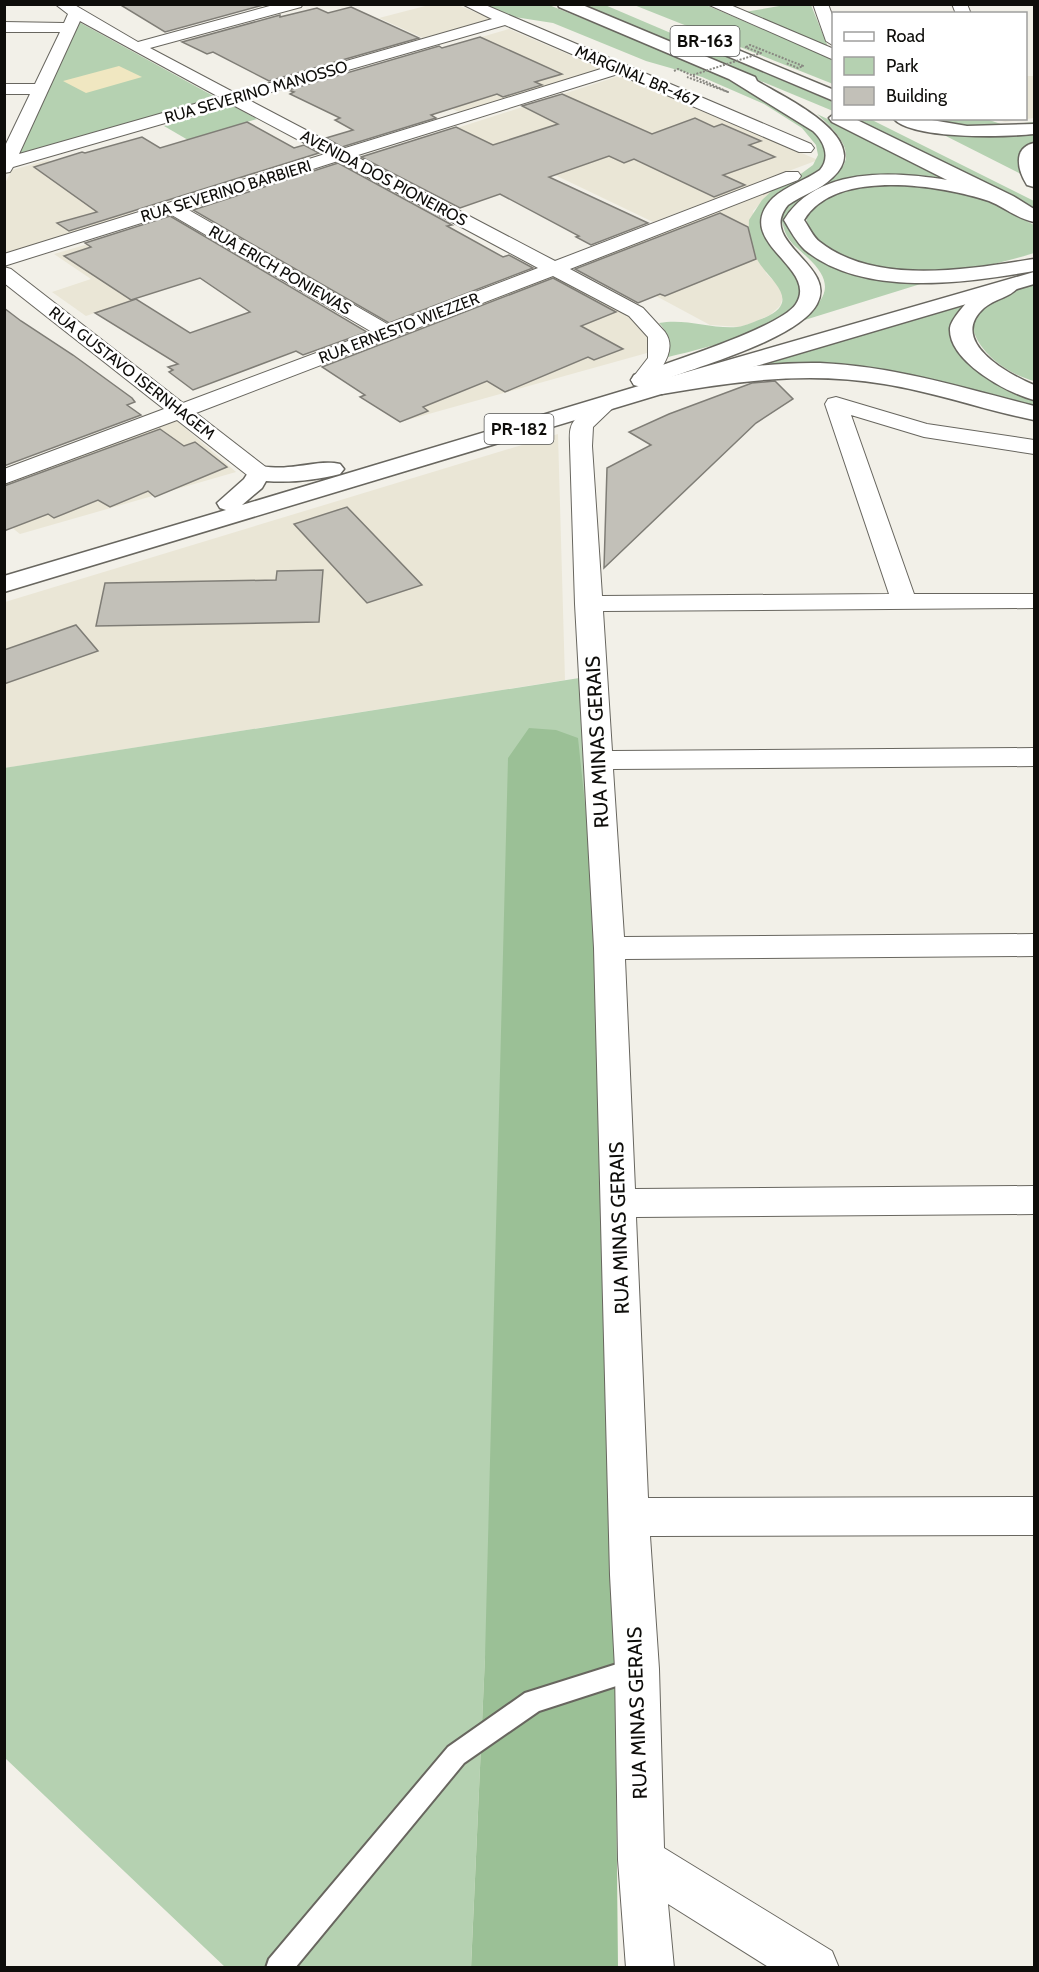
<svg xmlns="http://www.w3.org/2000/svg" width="1039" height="1972" font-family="Cabin,sans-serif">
<rect width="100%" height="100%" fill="#f2f0e8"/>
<g fill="#eae6d6">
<path d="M 458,5 L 491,19 L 423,38 L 379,18 L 429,5 Z"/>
<path d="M 509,29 L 603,69 L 461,113 L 408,87 L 392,63 Z"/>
<path d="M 619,76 L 818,160 L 653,222 L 457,128 Z"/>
<path d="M 1026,76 L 1034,76 L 1034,118 L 1005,122 L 995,119 L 1026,118 Z"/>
<path d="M 48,160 L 138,214 L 5,256 L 4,185 L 12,170 Z"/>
<path d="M 776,188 L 753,211 L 766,273 L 780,287 L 783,297 L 780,306 L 770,315 L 752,323 L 740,327 L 710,325 L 591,261 Z"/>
<path d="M 95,242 L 166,288 L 86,316 L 52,292 L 91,279 L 54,254 Z"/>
<path d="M 554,274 L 628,313 L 650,337 L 647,353 L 400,422 L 360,397 L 452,361 L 404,332 Z"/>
<path d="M 176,420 L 236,472 L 20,534 L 5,522 L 5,484 Z"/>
<path d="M 558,434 L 565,680 L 5,768 L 5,602 Z"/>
</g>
<g fill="#b5d1b1">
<path d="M 478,5 L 549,5 L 740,82 L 817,129 L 829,147 L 826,167 C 809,177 776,192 765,207 C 761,213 762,220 763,226 L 804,284 C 803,288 803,293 802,297 C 789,331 698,349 665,358 C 667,343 670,334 659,323 C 686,318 710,329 737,327 C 746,326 755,321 764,318 C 803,301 770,281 758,261 C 752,251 748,232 749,220 L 762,200 L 778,185 L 798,176 L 813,165 L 818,155 L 816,145 L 802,128 L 764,104 L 702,77 L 646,61 L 553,23 L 508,16 Z"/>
<path d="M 577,5 L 605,5 L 833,102 L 833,111 Z"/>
<path d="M 634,5 L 706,5 L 833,59 L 833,84 Z"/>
<path d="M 785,5 L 811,5 L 828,47 L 745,12 Z"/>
<path d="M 79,22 L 217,98 L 19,154 Z"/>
<path d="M 233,106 L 257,119 L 188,140 L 164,126 Z"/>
<path d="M 817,114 L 965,184 C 912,174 819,163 788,218 C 789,224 790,231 793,236 C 815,276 888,278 927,282 L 795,323 C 824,303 839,286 807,257 C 800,250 792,245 787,236 C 784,231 783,224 781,218 C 786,210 790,201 798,195 C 806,189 818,185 827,180 C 865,159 838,133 817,114 Z"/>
<path d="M 850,119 L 870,119 L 1034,201 L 1034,208 Z"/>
<path d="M 919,119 L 986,119 L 1004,125 L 1034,122 L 1034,126 L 977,130 Z"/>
<path d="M 934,130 L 1007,135 L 1034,131 L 1034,141 L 1020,152 L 1021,174 Z"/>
<path d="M 881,184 L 930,185 L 979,196 L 1034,225 L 1034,253 C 976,271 888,288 833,251 C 818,241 810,236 806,218 C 819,190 854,188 881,184 Z"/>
<path d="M 1034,283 L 1034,381 C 1005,373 973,350 971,318 C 989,299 1010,291 1034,283 Z"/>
<path d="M 978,301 L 960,339 L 1027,391 L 1034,394 L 1034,412 L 866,373 L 672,384 Z"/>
<path d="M 592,676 L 604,985 L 485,1657 L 471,1967 L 225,1967 L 5,1758 L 4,768 Z"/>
</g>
<path fill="#9bc096" d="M 529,728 L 556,730 L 578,738 L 604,985 L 614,1575 L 618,1967 L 471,1968 L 485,1657 L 508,758 Z"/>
<path fill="#f0e7c1" d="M 119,66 L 142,77 L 86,93 L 63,81 Z"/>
<g fill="#c2c0b8" stroke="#7f7d76" stroke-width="1.5">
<path d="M 119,4 L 267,4 L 165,32 Z"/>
<path d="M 351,7 L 419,38 L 269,81 L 213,52 L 207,54 L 182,42 L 280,15 L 280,17 L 317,8 L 328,13 Z"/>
<path d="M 480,37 L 562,74 L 535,82 L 542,85 L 503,97 L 497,94 L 431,115 L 436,118 L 342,147 L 326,138 L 353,130 L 335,120 L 340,118 L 290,94 L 294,92 L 288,90 L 439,46 L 442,48 Z"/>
<path d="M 562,94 L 652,134 L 695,118 L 714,127 L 722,124 L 761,141 L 749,145 L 775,157 L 723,175 L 745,185 L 714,197 L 634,159 L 624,163 L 609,156 L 549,177 L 648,223 L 591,245 L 576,237 L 579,236 L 500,194 L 460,208 L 361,157 L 456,127 L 493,145 L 558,124 L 522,106 Z"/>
<path d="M 247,122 L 294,148 L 304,145 L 319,153 L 69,231 L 57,223 L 97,212 L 34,167 L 82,152 L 85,153 L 142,137 L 160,148 Z"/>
<path d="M 338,163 L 452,225 L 447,226 L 503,257 L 509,255 L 533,268 L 389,323 L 193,210 Z"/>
<path d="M 720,213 L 748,227 L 756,259 L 665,296 L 660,294 L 638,303 L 575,269 Z"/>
<path d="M 170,216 L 367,332 L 303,355 L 296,351 L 193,390 L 169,372 L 173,370 L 168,367 L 178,364 L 95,313 L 136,299 L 190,333 L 250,312 L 200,278 L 131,300 L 64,256 L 91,247 L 85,243 Z"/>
<path d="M 553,278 L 616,312 L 581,326 L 623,349 L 594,360 L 588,357 L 505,392 L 487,381 L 423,407 L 428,411 L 400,422 L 360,397 L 365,395 L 322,367 Z"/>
<path d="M 4,308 L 21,321 L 73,355 L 132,398 L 135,402 L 127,405 L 141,415 L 4,466 Z"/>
<path d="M 775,381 L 793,399 L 756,423 L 604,568 L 607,468 L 651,445 L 629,432 L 669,414 L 752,383 Z"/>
<path d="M 160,429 L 184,446 L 195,442 L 227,467 L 155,497 L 148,491 L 110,507 L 98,500 L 54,518 L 48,514 L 4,531 L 4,486 Z"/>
<path d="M 347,507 L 422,585 L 367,603 L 294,524 Z"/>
<path d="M 323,570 L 319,622 L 96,626 L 105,583 L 276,580 L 277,571 Z"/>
<path d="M 76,625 L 98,651 L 4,684 L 4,650 Z"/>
</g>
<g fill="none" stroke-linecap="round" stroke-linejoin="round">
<g stroke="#68665f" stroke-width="4">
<path id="lane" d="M 636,1658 L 644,1661 L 647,1669 L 644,1677 L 539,1711 L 464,1763 L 295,1968 L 266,1968 L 269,1959 L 448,1747 L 525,1693 Z"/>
</g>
<g stroke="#68665f" stroke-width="2">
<g id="street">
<path d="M 55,4 L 73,4 L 138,42 L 277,4 L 303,4 L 301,7 L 150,48 L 235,93 L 492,19 L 462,4 L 483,4 L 811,144 L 814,148 L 811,152 L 799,152 L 618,74 L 355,156 L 555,261 L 786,172 L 798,172 L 801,176 L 798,180 L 570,269 L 643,308 L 665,332 C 678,350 660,370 650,385 L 642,386 L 634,385 L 631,380 L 648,358 L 648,337 L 629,316 L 553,276 L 196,413 L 267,468 L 270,473 L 267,478 L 259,480 L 251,478 L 177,420 L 4,484 L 4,469 L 164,409 L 4,283 L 4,267 L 11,269 L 183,403 L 372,332 L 170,214 L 4,266 L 4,254 L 325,154 L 231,104 L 13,167 L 10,172 L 4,173 L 4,148 L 30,94 L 4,94 L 4,84 L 35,84 L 60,32 L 4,32 L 4,22 L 64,23 L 68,14 ZM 80,21 L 219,97 L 19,154 ZM 505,25 L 604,68 L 342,149 L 247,99 ZM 338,161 L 538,268 L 389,325 L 187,209 Z"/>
<path d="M 707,4 L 728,4 L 834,49 L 834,60 Z"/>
<path d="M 813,4 L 828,4 L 834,20 L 834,46 L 826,41 Z"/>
<path d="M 952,4 L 967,4 L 971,14 L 956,14 Z"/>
<path d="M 607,397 L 615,398 L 618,403 L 593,427 L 592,446 L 602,596 L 889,594 L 825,404 L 828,399 L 836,397 L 927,424 L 1034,440 L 1034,454 L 924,437 L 851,415 L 914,594 L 1034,594 L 1034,608 L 603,611 L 612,751 L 1034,748 L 1034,766 L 613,769 L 624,937 L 1034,934 L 1034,956 L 625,959 L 635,1189 L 1034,1186 L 1034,1214 L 636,1217 L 648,1498 L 1034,1497 L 1034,1535 L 650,1536 L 659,1669 L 664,1848 L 832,1951 L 839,1968 L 770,1968 L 668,1904 L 674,1968 L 626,1968 L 618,1860 L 615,1669 L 610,1575 L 594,948 L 575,604 L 570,446 C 570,440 569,433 571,427 C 573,417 598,399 607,397 Z"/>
</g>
</g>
<g stroke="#68665f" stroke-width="3">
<path id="primary" d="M 1034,272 L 1034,284 L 668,392 L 4,592 L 4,576 L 226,510 L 220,508 L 217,503 L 244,479 L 251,468 C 263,465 275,469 288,467 C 306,466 324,460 340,464 L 344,469 L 340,474 C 316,480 291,483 266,481 L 262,488 L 242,505 L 652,382 Z"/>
</g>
<g stroke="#68665f" stroke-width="3">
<g id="highway">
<path d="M 558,4 L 580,4 L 755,77 L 757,81 C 783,97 877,139 832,178 C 820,190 802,195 788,205 C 756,243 838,265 817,304 C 798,339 699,366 661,381 C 713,371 766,362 820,363 C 893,366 964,388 1034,406 L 1034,420 C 984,410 935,392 884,384 C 808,371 737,381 662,394 L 654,392 L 651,387 L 653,383 L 642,387 L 634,385 L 631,380 L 634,375 C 666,363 780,328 796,304 C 820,267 730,242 773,198 C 786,186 806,180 820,170 C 831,157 824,141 813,131 L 729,79 L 559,7 Z"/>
<path d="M 726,45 L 834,90 L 834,101 L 720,53 L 718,50 Z"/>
<path d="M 834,114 L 834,118 L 853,118 L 1013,196 L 1034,209 L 1034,222 C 1018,219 1004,207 989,201 C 941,185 835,168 804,220 C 809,227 813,237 820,242 C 876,286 969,269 1034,259 L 1034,271 C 966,283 864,298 805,250 C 797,243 790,230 784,220 C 817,167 892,171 947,180 L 832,122 L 829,118 Z"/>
<path d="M 893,118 L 920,118 L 967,126 L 1034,124 L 1034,134 C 1006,137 911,140 893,118 Z"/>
<path d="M 1034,143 L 1034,187 L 1027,185 C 1018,171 1012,148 1034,143 Z"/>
<path d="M 1009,280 L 1016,282 L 1019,286 C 1012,297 994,299 984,308 C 947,341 1008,374 1034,385 L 1034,400 C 1007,393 948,361 950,328 C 951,321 958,313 962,308 C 973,293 992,284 1009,280 Z"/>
</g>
</g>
<use href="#lane" fill="#fff" fill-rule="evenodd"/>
<use href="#street" fill="#fff" fill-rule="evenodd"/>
<use href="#primary" fill="#fff" fill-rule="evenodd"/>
<use href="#highway" fill="#fff" fill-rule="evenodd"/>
<g stroke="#888781" stroke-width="2" stroke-dasharray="2 1.5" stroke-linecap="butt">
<path d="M 746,47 L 750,45 L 803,66 L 798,68 L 786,63"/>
<path d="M 674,71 L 678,69 L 728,92 L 687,77"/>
<path d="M 693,75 L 761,53 L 745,47"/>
</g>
</g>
<g text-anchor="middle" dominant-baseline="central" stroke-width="5" stroke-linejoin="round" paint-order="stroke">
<g font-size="16" fill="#0e0d0a" stroke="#fff">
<text transform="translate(637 76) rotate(23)">MARGINAL BR-467</text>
<text transform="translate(256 92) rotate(-16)">RUA SEVERINO MANOSSO</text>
<text transform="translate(384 178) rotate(28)">AVENIDA DOS PIONEIROS</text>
<text transform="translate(226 191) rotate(-17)">RUA SEVERINO BARBIERI</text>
<text transform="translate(280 270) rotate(30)">RUA ERICH PONIEWAS</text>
<text transform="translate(399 328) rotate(-21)">RUA ERNESTO WIEZZER</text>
<text transform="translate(132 373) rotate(38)">RUA GUSTAVO ISERNHAGEM</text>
</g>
<g fill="#fff" stroke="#565654" stroke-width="1.5">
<rect x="670.5" y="26" width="69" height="30" rx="4.5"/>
<rect x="484.5" y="414" width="69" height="30" rx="4.5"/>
</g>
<g font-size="18" font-weight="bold" fill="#0e0d0a">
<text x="705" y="41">BR-163</text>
<text x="519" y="429">PR-182</text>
</g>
<g font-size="20" fill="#0e0d0a" stroke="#fff">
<text transform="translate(597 742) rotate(-93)">RUA MINAS GERAIS</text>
<text transform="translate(619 1228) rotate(-92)">RUA MINAS GERAIS</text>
<text transform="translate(637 1713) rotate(-92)">RUA MINAS GERAIS</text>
</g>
</g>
<rect width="1039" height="1972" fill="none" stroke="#0e0d0a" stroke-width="12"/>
<rect x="832" y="12" width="195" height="108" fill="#ffffff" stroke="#9f9e9d" stroke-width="1.5"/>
<rect x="844" y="32" width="30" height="9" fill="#ffffff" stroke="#9f9e9d" stroke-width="1.5"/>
<text x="886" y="42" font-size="18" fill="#0e0d0a">Road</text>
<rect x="844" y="57" width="30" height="18" fill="#b5d1b1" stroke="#9f9e9d" stroke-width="1.5"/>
<text x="886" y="72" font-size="18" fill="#0e0d0a">Park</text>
<rect x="844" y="87" width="30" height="18" fill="#c2c0b8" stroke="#9f9e9d" stroke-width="1.5"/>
<text x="886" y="102" font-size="18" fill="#0e0d0a">Building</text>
</svg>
